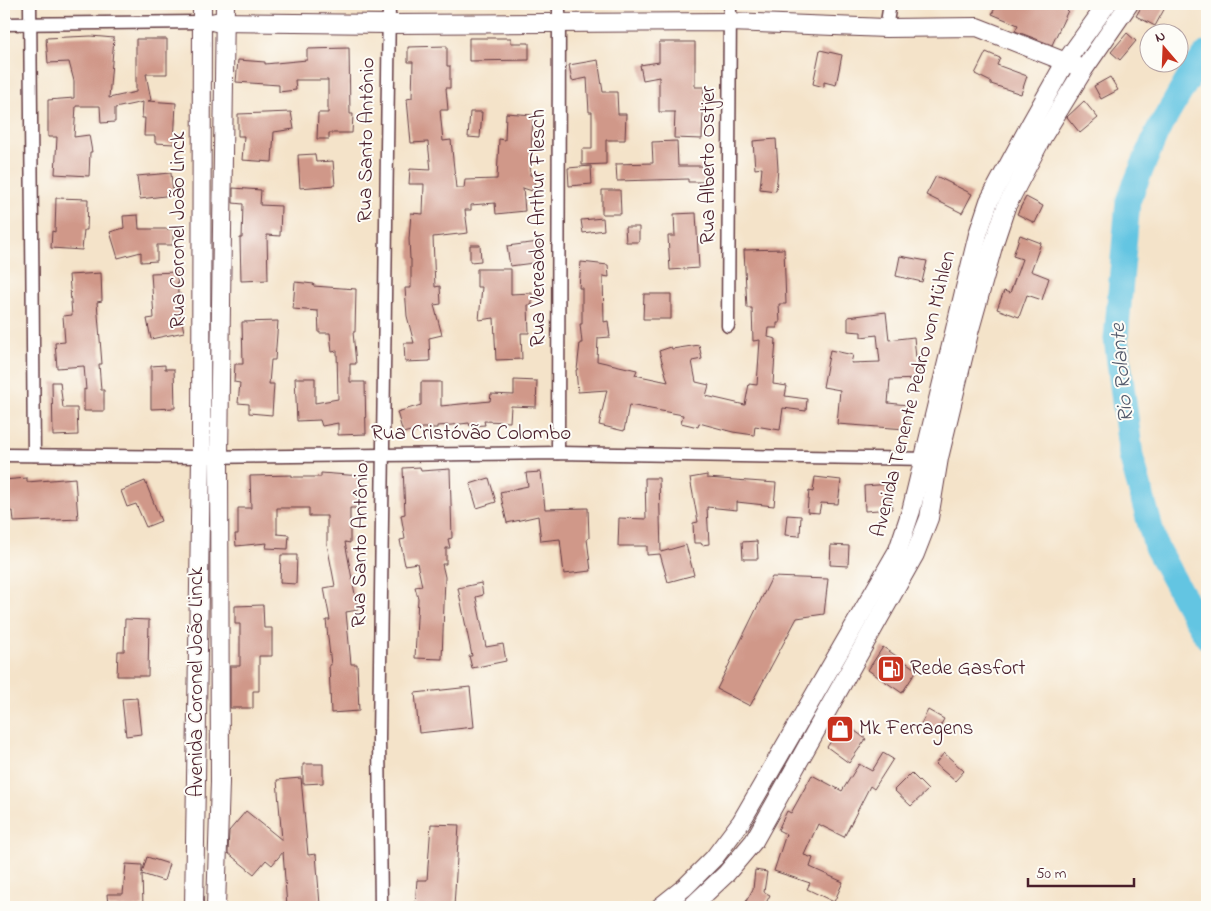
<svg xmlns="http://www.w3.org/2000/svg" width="1211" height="911" font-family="'Indie Flower',sans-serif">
<rect width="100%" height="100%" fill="#fdfcf7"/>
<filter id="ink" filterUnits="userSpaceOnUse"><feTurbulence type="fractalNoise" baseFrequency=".02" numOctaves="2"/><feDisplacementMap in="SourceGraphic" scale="10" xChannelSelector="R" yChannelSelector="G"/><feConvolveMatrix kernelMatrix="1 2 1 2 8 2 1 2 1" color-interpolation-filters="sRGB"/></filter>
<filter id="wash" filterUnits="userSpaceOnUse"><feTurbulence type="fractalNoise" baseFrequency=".0096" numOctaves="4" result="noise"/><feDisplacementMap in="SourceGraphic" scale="20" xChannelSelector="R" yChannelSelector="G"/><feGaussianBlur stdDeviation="1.12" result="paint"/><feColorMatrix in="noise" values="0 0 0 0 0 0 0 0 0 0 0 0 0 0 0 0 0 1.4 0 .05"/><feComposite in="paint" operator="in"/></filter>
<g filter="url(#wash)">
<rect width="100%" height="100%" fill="#f4e3c9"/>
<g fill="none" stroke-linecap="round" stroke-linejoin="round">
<path stroke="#64c5e2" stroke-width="25" d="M 1207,53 L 1194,69 L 1157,132 L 1128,201 L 1116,339 L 1131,456 L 1156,547 L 1187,604 L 1207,637"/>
</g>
<g id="blocks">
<g fill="#d09889">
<path d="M 997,4 L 1071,4 L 1052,45 L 1015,31 L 1018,25 L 992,14 Z"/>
<path d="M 1143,4 L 1167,4 L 1155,26 L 1136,16 Z"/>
<path d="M 1127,33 L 1136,41 L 1120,60 L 1111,52 Z"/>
<path d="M 91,36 L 114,38 L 109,98 L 136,92 L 136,39 L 167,39 L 167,74 L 146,74 L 151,100 L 148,101 L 176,103 L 174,144 L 155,143 L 155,136 L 144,136 L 145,118 L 142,118 L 143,102 L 115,108 L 115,122 L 101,123 L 100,106 L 76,106 L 74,137 L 89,135 L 92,152 L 90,152 L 89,176 L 55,174 L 57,137 L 48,137 L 48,100 L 74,98 L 74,81 L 69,62 L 48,63 L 46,38 Z"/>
<path d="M 469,38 L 511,38 L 511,43 L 529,43 L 529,60 L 469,61 Z"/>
<path d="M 659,42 L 695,42 L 695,87 L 704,87 L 702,139 L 674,138 L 675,112 L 659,112 L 659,77 L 643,80 L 640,65 L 659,62 Z"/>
<path d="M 447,46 L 447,66 L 450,66 L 450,88 L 446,88 L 448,110 L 440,110 L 443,141 L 451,140 L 456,188 L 464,188 L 465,180 L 497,179 L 499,139 L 505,140 L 506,113 L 533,115 L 530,175 L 536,176 L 532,191 L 523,188 L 525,211 L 496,214 L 495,203 L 471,205 L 471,210 L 465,210 L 468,233 L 433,237 L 435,287 L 440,286 L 441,304 L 434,305 L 442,335 L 429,338 L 430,361 L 405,362 L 404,343 L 414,343 L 407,316 L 405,288 L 411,288 L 411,259 L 410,259 L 409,239 L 411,213 L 423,214 L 424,184 L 409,184 L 410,169 L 431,170 L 428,142 L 411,143 L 407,99 L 412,98 L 413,62 L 408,62 L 408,47 Z"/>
<path d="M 349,48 L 350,114 L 353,114 L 352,133 L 329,133 L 329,139 L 317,139 L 318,113 L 328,113 L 328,80 L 295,80 L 296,90 L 279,92 L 279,85 L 236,82 L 238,60 L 265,62 L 265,64 L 307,60 L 307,49 Z"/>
<path d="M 820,50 L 842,55 L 836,85 L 824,82 L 824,87 L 813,84 Z"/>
<path d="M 986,52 L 1000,58 L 997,65 L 1027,76 L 1021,94 L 991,84 L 991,82 L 975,74 Z"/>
<path d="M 598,60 L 603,92 L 617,92 L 618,114 L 626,114 L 625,140 L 606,140 L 606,164 L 582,165 L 582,149 L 592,149 L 592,112 L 589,112 L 587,78 L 572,81 L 569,65 Z"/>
<path d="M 1110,77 L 1118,90 L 1101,99 L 1094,86 Z"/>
<path d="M 1084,101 L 1098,118 L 1080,133 L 1067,117 Z"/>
<path d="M 291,112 L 294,129 L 274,132 L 272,162 L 242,160 L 244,136 L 238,136 L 238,114 Z"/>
<path d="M 470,112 L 482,112 L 480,138 L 468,137 Z"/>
<path d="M 776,139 L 778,169 L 776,191 L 760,189 L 762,168 L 755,169 L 753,141 Z"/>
<path d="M 677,141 L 678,166 L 709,166 L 709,182 L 688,182 L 688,179 L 617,181 L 616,164 L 653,163 L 652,142 Z"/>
<path d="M 315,154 L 316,162 L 333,161 L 335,185 L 300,188 L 298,155 Z"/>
<path d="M 591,166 L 592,184 L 569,186 L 568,168 Z"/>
<path d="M 171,173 L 173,195 L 140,199 L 137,176 Z"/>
<path d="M 936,176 L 972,194 L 962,213 L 926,195 Z"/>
<path d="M 233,188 L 261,190 L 260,205 L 281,206 L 280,236 L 267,235 L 268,280 L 241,281 L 240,238 L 242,238 L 243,204 L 233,203 Z"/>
<path d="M 602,190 L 620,190 L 621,214 L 602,214 Z"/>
<path d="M 1026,197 L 1043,206 L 1035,223 L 1017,214 Z"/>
<path d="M 56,198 L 88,199 L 87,230 L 84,230 L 82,250 L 51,248 L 52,231 L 55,232 Z"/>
<path d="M 696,213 L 699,268 L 670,270 L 668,236 L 675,236 L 674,214 Z"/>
<path d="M 138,215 L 139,229 L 173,229 L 173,245 L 157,245 L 157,261 L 141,262 L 141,252 L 118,258 L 110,232 L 124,228 L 123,216 Z"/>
<path d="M 603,218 L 604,230 L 583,233 L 581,220 Z"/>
<path d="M 625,227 L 639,227 L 639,242 L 626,242 Z"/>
<path d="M 1020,235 L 1041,243 L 1031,271 L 1049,278 L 1042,300 L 1027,295 L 1019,317 L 997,309 L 1004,291 L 1010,293 L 1022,259 L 1013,256 Z"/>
<path d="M 539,242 L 541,262 L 510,266 L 507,246 Z"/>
<path d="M 470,245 L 480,245 L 481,261 L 470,262 Z"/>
<path d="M 784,249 L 786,304 L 779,304 L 780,323 L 777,323 L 777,328 L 769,328 L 768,337 L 776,339 L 773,384 L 787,386 L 785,396 L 807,399 L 806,411 L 783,408 L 780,430 L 755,426 L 754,435 L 733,432 L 699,423 L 698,427 L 681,423 L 683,415 L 629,405 L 624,431 L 599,425 L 607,390 L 578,392 L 576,370 L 577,370 L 580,343 L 582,343 L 580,324 L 582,324 L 582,288 L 579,288 L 581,262 L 608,265 L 609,277 L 603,276 L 604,322 L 608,321 L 610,337 L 598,338 L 597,361 L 637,370 L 635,375 L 668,382 L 659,351 L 671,347 L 672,349 L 699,345 L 702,359 L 692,361 L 696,382 L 709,385 L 706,396 L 745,405 L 749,384 L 757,385 L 760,340 L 753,341 L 752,308 L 747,308 L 744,250 Z"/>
<path d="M 900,256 L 927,261 L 922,282 L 896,276 Z"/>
<path d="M 477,269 L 511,269 L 511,294 L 532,293 L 532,305 L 528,305 L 529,333 L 521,333 L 522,359 L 496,360 L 494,318 L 479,320 L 482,287 L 477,287 Z"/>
<path d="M 177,272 L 178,294 L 181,294 L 182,312 L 180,312 L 184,332 L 151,339 L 147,319 L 154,318 L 151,273 Z"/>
<path d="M 101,273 L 102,301 L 97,302 L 102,364 L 99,364 L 101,390 L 104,390 L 104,411 L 84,411 L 84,389 L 86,390 L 84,366 L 57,368 L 55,343 L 65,342 L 63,316 L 72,315 L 69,275 Z"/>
<path d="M 295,282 L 314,284 L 313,286 L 356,289 L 355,332 L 353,332 L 356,364 L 350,364 L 350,382 L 365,382 L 366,434 L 338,435 L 338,423 L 322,426 L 320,420 L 297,421 L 295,378 L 315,378 L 315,403 L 338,399 L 337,351 L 332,352 L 330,333 L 319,333 L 318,311 L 293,309 Z"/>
<path d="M 644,294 L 671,294 L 671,319 L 643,319 Z"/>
<path d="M 886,312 L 889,340 L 914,337 L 916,358 L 919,358 L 919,379 L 890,380 L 888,403 L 908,405 L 906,429 L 837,424 L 840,390 L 823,387 L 830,350 L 853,355 L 851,363 L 880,362 L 877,335 L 861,337 L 861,332 L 848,331 L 848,317 Z"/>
<path d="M 278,321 L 275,360 L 271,360 L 269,384 L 274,384 L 272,415 L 249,413 L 249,404 L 238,403 L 240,383 L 234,382 L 235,364 L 243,364 L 242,322 Z"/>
<path d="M 165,365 L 165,369 L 174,369 L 175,408 L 151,409 L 151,366 Z"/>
<path d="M 514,380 L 537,381 L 536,407 L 511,406 L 510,422 L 484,421 L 485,425 L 470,426 L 469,423 L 452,425 L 437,426 L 437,428 L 422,428 L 403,433 L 397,412 L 421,405 L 421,382 L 441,382 L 441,406 L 490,401 L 491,394 L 514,395 Z"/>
<path d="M 52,382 L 60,382 L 63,408 L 77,408 L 78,435 L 53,436 Z"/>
<path d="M 420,467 L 421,471 L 450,469 L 452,538 L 448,539 L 450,548 L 446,548 L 446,564 L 442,564 L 445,577 L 442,659 L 415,658 L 418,598 L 415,587 L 422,586 L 417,563 L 405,565 L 400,540 L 405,539 L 401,515 L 405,514 L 403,468 Z"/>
<path d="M 541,472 L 545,509 L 588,508 L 589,538 L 587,539 L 591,571 L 564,574 L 560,539 L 541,541 L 538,516 L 507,523 L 500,492 L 528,486 L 526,473 Z"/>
<path d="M 321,473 L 361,476 L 361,508 L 350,508 L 350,543 L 345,542 L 358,610 L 346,612 L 351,664 L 357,664 L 359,711 L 331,713 L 329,665 L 331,665 L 326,620 L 330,620 L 324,588 L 335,586 L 327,544 L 327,516 L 309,516 L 309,508 L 277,508 L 277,534 L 289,535 L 288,549 L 266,548 L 267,543 L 236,546 L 235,534 L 238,534 L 238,508 L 251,508 L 250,476 L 292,475 L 292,477 L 321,477 Z"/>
<path d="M 707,475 L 707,478 L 776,483 L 774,506 L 737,502 L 737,510 L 707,507 L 709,544 L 702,545 L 701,543 L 694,543 L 693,523 L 698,522 L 690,478 Z"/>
<path d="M 815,477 L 841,480 L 838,504 L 821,503 L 819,513 L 807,512 L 809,491 L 813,492 Z"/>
<path d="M 27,478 L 27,482 L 75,478 L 78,519 L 14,522 L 13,511 L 4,512 L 4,480 Z"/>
<path d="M 489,478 L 496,502 L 477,508 L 470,484 Z"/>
<path d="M 645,478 L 659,478 L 661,552 L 686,545 L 694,575 L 668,582 L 660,554 L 647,555 L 647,546 L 618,546 L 619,518 L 646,519 Z"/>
<path d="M 145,481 L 161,521 L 146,527 L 136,504 L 127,507 L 121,491 Z"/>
<path d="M 891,484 L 892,509 L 865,511 L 864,486 Z"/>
<path d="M 787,515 L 801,516 L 800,536 L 785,535 Z"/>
<path d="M 757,541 L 758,559 L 743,559 L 742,542 Z"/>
<path d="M 831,545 L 849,546 L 848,566 L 830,565 Z"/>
<path d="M 281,555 L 297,555 L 296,584 L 280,583 Z"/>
<path d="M 772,577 L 828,579 L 824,614 L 797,618 L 750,706 L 717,689 Z"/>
<path d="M 481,583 L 483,595 L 476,597 L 486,647 L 503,644 L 506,661 L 472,668 L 469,656 L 472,656 L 458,588 Z"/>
<path d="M 263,605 L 264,628 L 272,628 L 272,656 L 259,656 L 259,691 L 253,691 L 253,708 L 230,708 L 230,666 L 240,666 L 240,624 L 235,624 L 235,606 Z"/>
<path d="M 125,619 L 149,620 L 148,676 L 117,676 L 118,651 L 124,651 Z"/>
<path d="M 883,647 L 917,670 L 902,693 L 868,670 Z"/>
<path d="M 470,687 L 474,727 L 419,733 L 415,693 Z"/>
<path d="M 137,698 L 141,734 L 126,736 L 122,699 Z"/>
<path d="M 928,710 L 944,719 L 936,734 L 920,726 Z"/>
<path d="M 844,723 L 866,739 L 849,763 L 827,747 Z"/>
<path d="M 883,753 L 893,759 L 874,789 L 870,786 L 844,837 L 818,824 L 804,855 L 813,858 L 810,867 L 843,882 L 834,902 L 807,889 L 810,883 L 774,871 L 786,834 L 778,830 L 787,811 L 791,813 L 812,775 L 842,791 L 859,764 L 872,771 Z"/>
<path d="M 944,753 L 964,771 L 955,781 L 935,764 Z"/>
<path d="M 303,764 L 323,764 L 323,783 L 303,784 Z"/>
<path d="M 911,773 L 928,790 L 911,806 L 894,790 Z"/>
<path d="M 301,778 L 308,855 L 316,854 L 320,905 L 287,907 L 283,852 L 272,865 L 266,860 L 254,874 L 228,853 L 229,831 L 246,811 L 282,840 L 277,780 Z"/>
<path d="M 431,824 L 459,825 L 454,907 L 415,907 L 417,880 L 427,880 Z"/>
<path d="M 147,857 L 169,864 L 164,881 L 142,874 L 143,907 L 108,907 L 107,894 L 123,894 L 126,864 L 142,865 L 142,873 Z"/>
<path d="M 755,870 L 767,872 L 764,892 L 770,895 L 764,907 L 743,907 L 753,889 Z"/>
</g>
</g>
</g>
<g filter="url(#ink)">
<use href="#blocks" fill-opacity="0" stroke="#643c43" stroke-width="1"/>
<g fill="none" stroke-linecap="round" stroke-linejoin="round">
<g stroke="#643c43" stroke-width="15">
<g id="street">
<path d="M 30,4 L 34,455"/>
<path d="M 4,24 L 202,22"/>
<path d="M 886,28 L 890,4"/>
<path d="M 728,326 L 730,4"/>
<path d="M 558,453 L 559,4"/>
<path d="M 4,455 L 201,457 L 558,453 L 931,459"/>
<path d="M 381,907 L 379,739 L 389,4"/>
</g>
</g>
<g stroke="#643c43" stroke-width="20">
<g id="secondary">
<path d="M 215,22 L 388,24 L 730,22 L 886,28 L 977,27 L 1076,66"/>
<path d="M 194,907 L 201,457 L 202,4"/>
<path d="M 216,907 L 220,782 L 219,456 L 225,4"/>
<path d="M 660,907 L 685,887 L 714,858 L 741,822 L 898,550 L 911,511 L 978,234 L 989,201 L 1031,123 L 1066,61 L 1107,4"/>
<path d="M 691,907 L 726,874 L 754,841 L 915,554 L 929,518 L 939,458 L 970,329 L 994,243 L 1006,207 L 1043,136 L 1084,69 L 1129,4"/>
</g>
</g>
<use href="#street" stroke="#fff" stroke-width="12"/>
<use href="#secondary" stroke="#fff" stroke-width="18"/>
</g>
</g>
<defs>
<g id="fuel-square" transform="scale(1.4375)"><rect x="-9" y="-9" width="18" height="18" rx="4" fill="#c8321e" stroke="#fdfcf7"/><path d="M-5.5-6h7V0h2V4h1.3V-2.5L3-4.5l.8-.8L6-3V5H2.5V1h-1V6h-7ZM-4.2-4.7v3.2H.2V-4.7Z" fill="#fff"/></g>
<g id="shop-square" transform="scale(1.4375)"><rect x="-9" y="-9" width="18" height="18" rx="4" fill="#c8321e" stroke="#fdfcf7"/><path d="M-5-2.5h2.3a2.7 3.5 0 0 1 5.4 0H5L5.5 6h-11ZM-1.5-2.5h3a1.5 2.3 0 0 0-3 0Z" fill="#fff"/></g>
</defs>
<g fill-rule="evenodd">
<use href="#fuel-square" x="891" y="669"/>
<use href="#shop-square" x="840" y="729"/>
</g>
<g text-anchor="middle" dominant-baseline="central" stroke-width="4" stroke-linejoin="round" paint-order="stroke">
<g font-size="21" fill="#4a1f2b" stroke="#fdfcf7">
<text transform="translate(367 140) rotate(-89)">Rua Santo Antônio</text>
<text transform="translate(709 165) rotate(-90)">Rua Alberto Ostjer</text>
<text transform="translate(539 228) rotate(-90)">Rua Vereador Arthur Flesch</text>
<text transform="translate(179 230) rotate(-90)">Rua Coronel João Linck</text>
<text transform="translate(914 394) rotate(-76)">Avenida Tenente Pedro von Mühlen</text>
<text x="471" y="434">Rua Cristóvão Colombo</text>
<text transform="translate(361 545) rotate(-89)">Rua Santo Antônio</text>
<text transform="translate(197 682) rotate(-90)">Avenida Coronel João Linck</text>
</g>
<g font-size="21" fill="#4a1f2b" stroke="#fdfcf7" text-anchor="start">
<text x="910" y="669">Rede Gasfort</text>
<text x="859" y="729">Mk Ferragens</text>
</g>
<g font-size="22" font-style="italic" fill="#53596b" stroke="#fdfcf7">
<text transform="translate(1123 373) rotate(-95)">Rio Rolante</text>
</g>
</g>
<rect width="1211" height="911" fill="none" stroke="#fdfcf7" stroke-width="20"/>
<g transform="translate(1164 48) rotate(341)"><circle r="24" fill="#fdfcf7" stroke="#b5a4a5"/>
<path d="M0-4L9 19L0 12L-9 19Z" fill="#c8321e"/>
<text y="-8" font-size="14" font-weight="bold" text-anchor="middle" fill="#4a1f2b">N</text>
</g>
<path d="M1028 878v8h106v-8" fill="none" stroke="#4a1f2b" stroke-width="2.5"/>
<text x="1036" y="878" font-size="15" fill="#4a1f2b" stroke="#fdfcf7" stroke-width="4" paint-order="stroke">50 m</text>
</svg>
